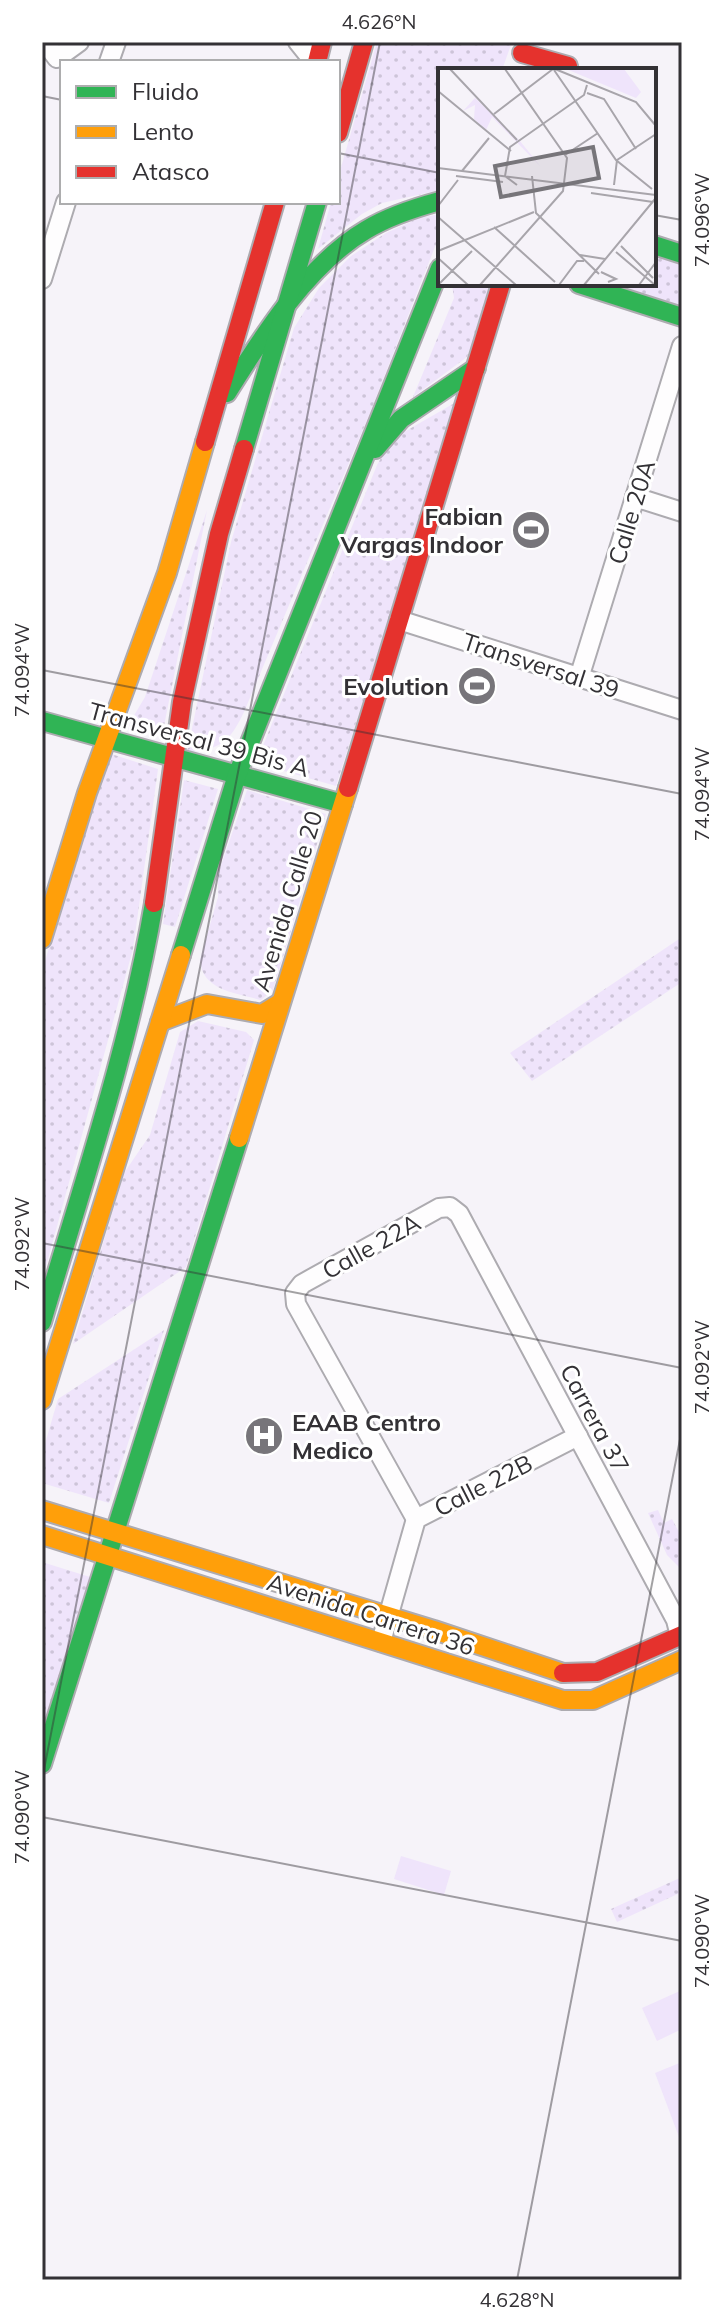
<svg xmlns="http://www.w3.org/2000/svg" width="724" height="2322" font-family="Mulish,sans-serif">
<defs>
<pattern id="grass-dots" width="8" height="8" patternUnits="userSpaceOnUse" patternTransform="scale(2)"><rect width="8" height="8" fill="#efe4fb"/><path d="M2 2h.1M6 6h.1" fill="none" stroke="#cdc4d8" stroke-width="1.8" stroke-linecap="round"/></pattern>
</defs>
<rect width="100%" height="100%" fill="#f6f3f9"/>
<g fill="url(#grass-dots)">
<path d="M 377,42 L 512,42 L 502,70 L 440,70 L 440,190 L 382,203 L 362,214 L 318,249 L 331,202 L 338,202 L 338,178 Z"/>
<path d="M 440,214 L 440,234 L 370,413 L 244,712 C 230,741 221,750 187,752 L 231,542 L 294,328 L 319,288 L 351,256 L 386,233 L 419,218 Z"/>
<path d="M 654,256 L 682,265 L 682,306 L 615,284 L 654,284 Z"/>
<path d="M 452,284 L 494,284 L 467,357 L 413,397 L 454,298 Z"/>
<path d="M 458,401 L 336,786 L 256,763 L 377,465 L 392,439 Z"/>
<path d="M 207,510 L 162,736 L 126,729 L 145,697 Z"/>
<path d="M 108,753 L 158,769 L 133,949 L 42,1281 L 42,971 Z"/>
<path d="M 184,780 L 218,789 L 175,927 L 163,924 Z"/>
<path d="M 247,790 L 326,814 L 273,990 L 261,1000 C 237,993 202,991 200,960 L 218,897 L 218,874 Z"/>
<path d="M 682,937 L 682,982 L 532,1081 L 510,1053 Z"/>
<path d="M 198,1021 L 246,1032 L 254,1040 L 186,1267 L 73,1344 L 124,1173 L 150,1135 L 180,1032 Z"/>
<path d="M 164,1330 L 109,1503 L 42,1483 L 42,1454 L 58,1399 Z"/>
<path d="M 658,1510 L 664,1523 L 672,1519 L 682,1538 L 682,1570 L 667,1555 L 648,1513 Z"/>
<path d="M 42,1562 L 90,1577 L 42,1730 Z"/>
<path d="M 682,1877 L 682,1892 L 617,1922 L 611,1909 Z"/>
</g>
<g fill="#efe4fb">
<path d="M 401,1856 L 451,1871 L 444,1895 L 394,1879 Z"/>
<path d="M 682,1990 L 682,2029 L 657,2041 L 642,2008 Z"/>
<path d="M 682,2062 L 682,2145 L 655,2073 Z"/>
</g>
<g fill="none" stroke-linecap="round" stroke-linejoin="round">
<g stroke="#adabb0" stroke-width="22">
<g id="street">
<path d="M 45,42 L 57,58 L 79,42"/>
<path d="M 298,42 L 314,62"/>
<path d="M 109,62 L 116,42"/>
<path d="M 42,279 L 66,202"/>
<path d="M 635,497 L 682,512"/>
<path d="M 399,620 L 682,710"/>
<path d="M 579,678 L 682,346"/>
<path d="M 416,1519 L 296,1304 L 295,1293 L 302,1284 L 439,1208 L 450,1207 L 459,1214 L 676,1620 L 680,1636"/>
<path d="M 381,1642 L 416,1519 L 578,1436"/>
</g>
</g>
<g stroke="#adabb0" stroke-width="22">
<g id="fast">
<path d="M 654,245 L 682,254"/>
<path d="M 579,284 L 682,317"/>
<path d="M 227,393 C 262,337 308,264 366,230 C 389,216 414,208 440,201"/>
<path d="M 244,449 L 317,202"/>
<path d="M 375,449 L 401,419 L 476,368"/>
<path d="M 42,721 L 343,804"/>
<path d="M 181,955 L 237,775 L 440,268"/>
<path d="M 42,1322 C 83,1183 130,1045 154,903"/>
<path d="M 42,1764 L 239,1138"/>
</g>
</g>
<g stroke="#adabb0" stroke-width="22">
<g id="slow">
<path d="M 42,939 L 87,793 L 167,573 L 205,442"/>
<path d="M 160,1022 L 207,1004 L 262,1014 L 280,1003"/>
<path d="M 239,1138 L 348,788"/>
<path d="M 42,1400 L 181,955"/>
<path d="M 42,1510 L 434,1630 L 563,1673"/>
<path d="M 42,1535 L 563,1700 L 593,1700 L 682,1660"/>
</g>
</g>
<g stroke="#adabb0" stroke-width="22">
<g id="jam">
<path d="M 522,53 L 568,66"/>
<path d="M 317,62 L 322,42"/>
<path d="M 338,133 L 364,42"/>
<path d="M 205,442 L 275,202"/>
<path d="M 348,788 L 501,284"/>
<path d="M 154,903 L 182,702 L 219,534 L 244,449"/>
<path d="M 563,1673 L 597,1672 L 682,1635"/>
</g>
</g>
<use href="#street" stroke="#fefdfe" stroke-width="18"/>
<use href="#fast" stroke="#30b455" stroke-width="18"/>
<use href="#slow" stroke="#ff9f0a" stroke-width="18"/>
<use href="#jam" stroke="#e5322d" stroke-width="18"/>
</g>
<path fill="none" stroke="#333135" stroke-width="2" stroke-opacity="0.45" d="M 42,96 L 62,100M 338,153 L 440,173M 654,215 L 682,220M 42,670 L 682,794M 42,1243 L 682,1368M 42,1780 L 380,42M 42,1817 L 682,1941M 517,2280 L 682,1429"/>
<defs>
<g id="stadium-disc" transform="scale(2)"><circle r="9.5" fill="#77757a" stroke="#fff"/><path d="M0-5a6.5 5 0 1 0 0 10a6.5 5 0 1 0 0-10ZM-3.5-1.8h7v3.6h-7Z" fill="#fff"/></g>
<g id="hospital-disc" transform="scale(2)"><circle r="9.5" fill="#77757a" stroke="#fff"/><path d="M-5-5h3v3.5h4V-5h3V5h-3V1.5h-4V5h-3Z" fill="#fff"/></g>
</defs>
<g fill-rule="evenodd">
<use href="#stadium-disc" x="531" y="530"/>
<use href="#stadium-disc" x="477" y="686"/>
<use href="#hospital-disc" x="264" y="1436"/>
</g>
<g text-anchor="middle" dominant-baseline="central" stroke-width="6" stroke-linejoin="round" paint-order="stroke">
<g font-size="24" fill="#333135" stroke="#fff">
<text transform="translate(631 512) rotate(-73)">Calle 20A</text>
<text transform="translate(541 665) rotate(18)">Transversal 39</text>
<text transform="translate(199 739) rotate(15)">Transversal 39 Bis A</text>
<text transform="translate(287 901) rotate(-73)">Avenida Calle 20</text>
<text transform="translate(371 1246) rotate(-29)">Calle 22A</text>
<text transform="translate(595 1418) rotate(62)">Carrera 37</text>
<text transform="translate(483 1485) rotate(-27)">Calle 22B</text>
<text transform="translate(371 1614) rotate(18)">Avenida Carrera 36</text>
</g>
<g font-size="24" font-weight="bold" fill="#333135" stroke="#fff" text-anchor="end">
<text x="503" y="516">Fabian<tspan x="503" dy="28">Vargas Indoor</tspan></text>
<text x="449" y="686">Evolution</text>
<text x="292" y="1422" text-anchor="start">EAAB Centro<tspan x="292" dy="28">Medico</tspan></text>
</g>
</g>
<g transform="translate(438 68)">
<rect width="218" height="218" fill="#f6f3f9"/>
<path d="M 128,1 L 186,1 L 203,24 L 198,30 ZM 9,3 L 82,73 L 103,99 L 54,49 L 48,62 L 36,51 L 37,37 L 25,43 L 37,30 Z" fill="#efe4fb"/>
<path fill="none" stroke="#a8a5ab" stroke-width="2" d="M 12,1 L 79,72M 117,1 L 198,34 L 218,58M 116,2 L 178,92 L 214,121M 0,23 L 73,83M 149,25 L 166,31 L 198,81M 56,46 L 115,1M 127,87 L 160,65M 0,100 L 218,127M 24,103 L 51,70M 18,108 L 65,114M 94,108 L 98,145 L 161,206M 79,117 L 67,108 L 72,79 L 146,27 L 149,17M 176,117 L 179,92 L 218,66M 153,125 L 215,134M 0,138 L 20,112M 0,149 L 78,217M 56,159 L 117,214M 183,178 L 215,210M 0,183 L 96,144M 178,184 L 217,217M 142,187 L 167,191M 0,190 L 30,217M 163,204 L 178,211 L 170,214M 0,217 L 34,183M 42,217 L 125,123 L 129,90 L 67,1M 121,217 L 139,193 L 146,193M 146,217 L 217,131M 201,217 L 218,194"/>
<path fill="#77757a" fill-opacity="0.15" stroke="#77757a" stroke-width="4" d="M 155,79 L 161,110 L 63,129 L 57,98 Z"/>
<rect width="218" height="218" fill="none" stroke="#333135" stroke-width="4"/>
</g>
<rect width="724" height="2322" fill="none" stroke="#ffffff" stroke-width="88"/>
<rect x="60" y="60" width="280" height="144" fill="#ffffff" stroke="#adadae" stroke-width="2"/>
<rect x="76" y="86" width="40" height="12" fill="#30b455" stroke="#adadae" stroke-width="2"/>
<text x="132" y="100" font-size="24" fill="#333135">Fluido</text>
<rect x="76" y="126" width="40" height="12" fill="#ff9f0a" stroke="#adadae" stroke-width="2"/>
<text x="132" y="140" font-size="24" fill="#333135">Lento</text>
<rect x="76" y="166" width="40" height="12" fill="#e5322d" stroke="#adadae" stroke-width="2"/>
<text x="132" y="180" font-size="24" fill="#333135">Atasco</text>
<rect x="44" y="44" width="636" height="2234" fill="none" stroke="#333135" stroke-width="3"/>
<g font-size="20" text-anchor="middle" fill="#333135">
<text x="379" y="29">4.626°N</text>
<text transform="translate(702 220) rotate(-90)" y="7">74.096°W</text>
<text transform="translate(22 670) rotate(-90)" y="7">74.094°W</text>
<text transform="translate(702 794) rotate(-90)" y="7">74.094°W</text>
<text transform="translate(22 1244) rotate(-90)" y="7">74.092°W</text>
<text transform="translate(702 1367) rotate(-90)" y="7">74.092°W</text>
<text transform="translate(22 1817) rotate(-90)" y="7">74.090°W</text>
<text transform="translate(702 1941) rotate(-90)" y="7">74.090°W</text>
<text x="517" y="2307">4.628°N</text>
</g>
</svg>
